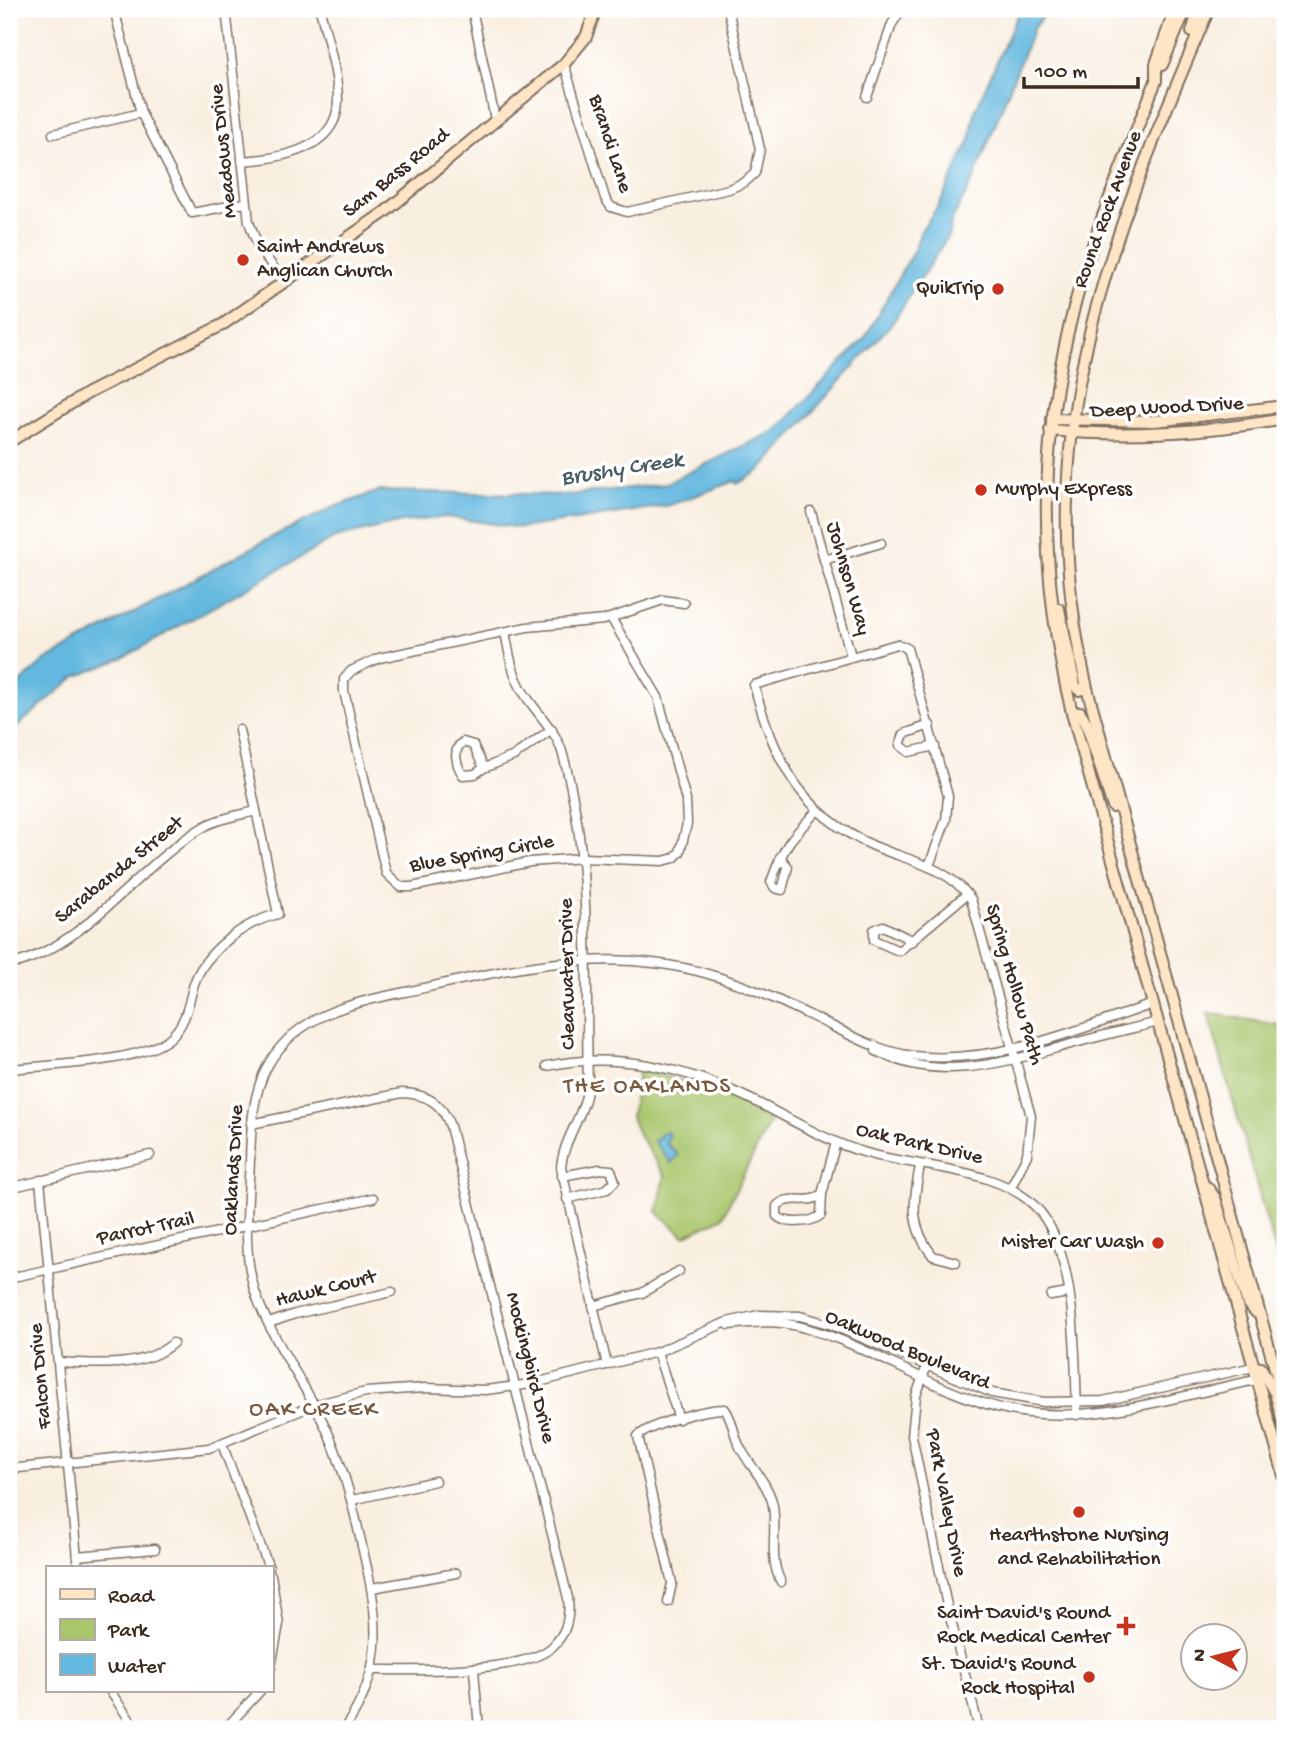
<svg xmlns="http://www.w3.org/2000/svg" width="1294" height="1738" font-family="'Gochi Hand',sans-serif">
<rect width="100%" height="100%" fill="#fff"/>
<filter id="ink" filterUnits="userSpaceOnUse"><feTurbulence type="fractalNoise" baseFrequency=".0143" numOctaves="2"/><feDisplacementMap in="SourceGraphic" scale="14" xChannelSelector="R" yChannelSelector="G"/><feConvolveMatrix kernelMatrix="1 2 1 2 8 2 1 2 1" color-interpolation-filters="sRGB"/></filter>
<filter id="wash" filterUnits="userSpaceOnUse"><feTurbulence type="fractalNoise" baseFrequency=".00686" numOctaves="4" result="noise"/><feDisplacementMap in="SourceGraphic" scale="28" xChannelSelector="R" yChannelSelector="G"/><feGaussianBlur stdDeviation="1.57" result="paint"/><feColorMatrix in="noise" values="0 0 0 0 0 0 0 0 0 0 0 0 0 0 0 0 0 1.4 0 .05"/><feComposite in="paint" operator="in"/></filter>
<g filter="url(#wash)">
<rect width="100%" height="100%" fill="#f9efe1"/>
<g fill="#a9c66d" stroke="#727846" stroke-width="2">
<path d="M 1208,1013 L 1285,1026 L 1285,1285 Z"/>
<path d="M 639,1069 L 718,1091 L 772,1117 L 722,1218 L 684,1236 L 657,1212 L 665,1176 L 637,1132 L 631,1117 Z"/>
</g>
<g fill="#62b8df" stroke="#4e717e" stroke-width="2">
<path d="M 1020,9 L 1049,9 L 1034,27 L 974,178 L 951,222 L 950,233 L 893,322 L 761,470 L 737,484 L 735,481 L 670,505 L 588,518 L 520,528 L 447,517 L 402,522 L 335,538 L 121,659 L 75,677 L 9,733 L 9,692 L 46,660 L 268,539 L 334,507 L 379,491 L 568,495 L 665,484 L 777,430 L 865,338 L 915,248 L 921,231 L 940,203 L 970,140 L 975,111 Z"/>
<path d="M 666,1131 L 669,1135 L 666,1143 L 678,1155 L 671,1163 L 654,1141 Z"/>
</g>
</g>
<g filter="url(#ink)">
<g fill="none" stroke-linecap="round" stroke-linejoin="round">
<g stroke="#7e6f62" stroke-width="11">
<g id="street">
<path d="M 114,9 L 141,113 L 192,213 L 245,203"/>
<path d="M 226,9 L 249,222 L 258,246 L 283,281"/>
<path d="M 472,9 L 495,119"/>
<path d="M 564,64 L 605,198 L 611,207 L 627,212 L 729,189 L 745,182 L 755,173 L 760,149 L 728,9"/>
<path d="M 867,97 L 892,24 L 902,9"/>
<path d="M 53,134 L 141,113"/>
<path d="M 242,161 C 274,159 329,151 337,111 C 342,84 326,36 320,9"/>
<path d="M 811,512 L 851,656"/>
<path d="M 824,560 L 881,543"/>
<path d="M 611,618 L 658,697 L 686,800 L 687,824 L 680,852 L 674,858 L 663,861 L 583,858 L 530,862 L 412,887 L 401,887 L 386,873 L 344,691 L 344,679 L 351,671 L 379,658 L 527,627 L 604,620 L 663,600 L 684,603"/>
<path d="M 505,632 C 509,651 511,670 521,688 C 534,712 556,728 563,755 C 593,862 585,973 588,1083 C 586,1114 564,1136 561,1167 L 607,1365"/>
<path d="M 930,725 L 904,734 L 900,745 L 909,752 L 935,746"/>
<path d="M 484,768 L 475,774 L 463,775 C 456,765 452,749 463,742 L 473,745 L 484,768 L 514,756 L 552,729"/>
<path d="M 780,857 L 788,867 L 782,890 L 775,888 L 771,882 C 784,845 790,839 817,811"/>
<path d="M 929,866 L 946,820 L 948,796 L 907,648 L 897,644 L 754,685 C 776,766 805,822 889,852 C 920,863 951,871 971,899 L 1031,1116 L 1027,1155 L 1011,1187"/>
<path d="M 913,941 L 883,926 L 874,930 L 874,940 L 899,951 L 967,894"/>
<path d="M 9,965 C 88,946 137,866 205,826 C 219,818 240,815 256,811"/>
<path d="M 876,1051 C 938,1083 1001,1063 1064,1046 C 1095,1037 1126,1030 1158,1022"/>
<path d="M 547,1066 C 614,1051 687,1068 748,1098 C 786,1116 823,1140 863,1152 C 918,1169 1004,1166 1041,1213 C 1077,1259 1075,1358 1077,1415"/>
<path d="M 9,1069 C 49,1065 143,1063 171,1037 C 187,1022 188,1004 194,984 C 205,951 245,922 278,914 L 239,730"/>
<path d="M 251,1124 L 402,1093 C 426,1094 442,1102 450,1126 L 568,1598 C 570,1617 567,1633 552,1647 C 522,1674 413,1670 372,1670"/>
<path d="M 920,1166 C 913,1202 909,1226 933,1256 L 956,1262"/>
<path d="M 562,1176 L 600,1169 L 611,1170 L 615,1181 L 607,1189 L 567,1199"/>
<path d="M 40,1180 L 78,1568"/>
<path d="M 9,1188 L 150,1155"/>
<path d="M 822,1194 L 821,1215 C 812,1223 786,1225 777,1216 L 777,1206 C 789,1193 810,1206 822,1194 L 836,1142"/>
<path d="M 9,1278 L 373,1198"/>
<path d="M 1051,1296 L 1068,1293"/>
<path d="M 593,1306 L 642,1293 L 679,1271"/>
<path d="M 269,1323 L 295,1314 L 392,1292"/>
<path d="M 729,1325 C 747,1323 765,1321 782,1323 C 860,1335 930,1394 1010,1410 C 1093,1426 1176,1396 1256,1380"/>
<path d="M 657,1352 L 679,1419"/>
<path d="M 59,1362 C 95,1364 144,1369 173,1343"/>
<path d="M 927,1365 L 916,1396 L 912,1436 L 946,1601 L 979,1729"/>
<path d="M 222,1444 L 269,1568"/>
<path d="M 9,1469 L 209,1448 L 314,1405 L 366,1392 L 425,1388 L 486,1390 L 531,1384 L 657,1352 L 727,1322 L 759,1315 L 800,1316 L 832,1325 L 992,1393 L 1044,1402 L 1103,1401 L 1253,1367"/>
<path d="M 352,1500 L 435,1481"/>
<path d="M 77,1556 L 155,1549"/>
<path d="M 271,1575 L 279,1624 L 271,1667"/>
<path d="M 372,1588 L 456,1573"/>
<path d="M 668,1602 L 672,1583 L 638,1436 C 654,1423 704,1409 725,1409 C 733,1420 733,1433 739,1445 C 748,1465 766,1480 772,1501 C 779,1529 767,1556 781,1582"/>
<path d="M 474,1670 L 479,1729"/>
<path d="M 110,1691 L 136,1729"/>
<path d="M 225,1729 L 260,1691"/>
<path d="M 344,1729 C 391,1663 376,1606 359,1533 C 350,1493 339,1452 320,1416 C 299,1375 270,1336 255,1292 C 242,1250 248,1204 250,1161 C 251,1129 252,1094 268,1065 C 300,1008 366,1001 424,988 C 521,966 610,946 708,974 C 743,984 775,998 807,1014 C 842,1030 876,1052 914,1056 C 996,1065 1077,1030 1153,1004"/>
</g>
</g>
<g stroke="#7e6f62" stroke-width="14">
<g id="secondary">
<path d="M 1175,9 L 1156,64 L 1156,81 C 1130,146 1102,212 1082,279 C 1038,427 1036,564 1072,713 L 1285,1479"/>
<path d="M 1209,9 C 1110,238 1027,434 1087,688 L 1285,1405"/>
<path d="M 1192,32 L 1199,9"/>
<path d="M 1162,65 L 1186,9"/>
<path d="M 1052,419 L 1155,421 L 1285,406"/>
<path d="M 1050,430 C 1130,438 1207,432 1285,419"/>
<path d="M 9,442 L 88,393 L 222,325 L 385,212 L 564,64 L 586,37 L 596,9"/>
<path d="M 1059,609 L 1075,686 L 1079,690 L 1087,688"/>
<path d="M 1072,713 L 1080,712 L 1086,722 L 1113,807"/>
<path d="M 1207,1187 L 1215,1198 L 1248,1304 L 1257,1313"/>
<path d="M 1253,1367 L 1261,1368 L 1275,1393 L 1285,1429"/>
</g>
</g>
<use href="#street" stroke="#fff" stroke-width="8"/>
<use href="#secondary" stroke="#fde5c5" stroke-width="10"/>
</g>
</g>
<g fill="#c8321e" stroke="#fff" stroke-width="2.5">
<circle cx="243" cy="260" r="7"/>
<circle cx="998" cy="289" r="7"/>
<circle cx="981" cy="490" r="7"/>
<circle cx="1158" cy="1243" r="7"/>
<circle cx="1079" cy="1512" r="7"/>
<path d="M1122.5 1615.5h7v7h7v7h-7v7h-7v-7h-7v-7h7z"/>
<circle cx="1089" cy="1677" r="7"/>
</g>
<g text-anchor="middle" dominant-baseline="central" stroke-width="7" stroke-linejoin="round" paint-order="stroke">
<g font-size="21" fill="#3b2a1e" stroke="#fff">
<text transform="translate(609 144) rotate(72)">Brandi Lane</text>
<text transform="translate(225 151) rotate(-96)">Meadows Drive</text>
<text transform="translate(397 174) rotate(-39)">Sam Bass Road</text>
<text transform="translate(1109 210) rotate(-70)">Round Rock Avenue</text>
<text transform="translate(1167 409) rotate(-3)">Deep Wood Drive</text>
<text transform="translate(847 579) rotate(74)">Johnson Way</text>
<text transform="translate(482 855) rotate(-10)">Blue Spring Circle</text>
<text transform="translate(120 871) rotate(-39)">Sarabanda Street</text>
<text transform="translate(569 974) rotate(-91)">Clearwater Drive</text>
<text transform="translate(1013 985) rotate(74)">Spring Hollow Path</text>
<text transform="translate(919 1145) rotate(13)">Oak Park Drive</text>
<text transform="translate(235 1170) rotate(-87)">Oaklands Drive</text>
<text transform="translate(146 1230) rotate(-12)">Parrot Trail</text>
<text transform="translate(326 1290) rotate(-14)">Hawk Court</text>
<text transform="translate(907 1351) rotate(23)">Oakwood Boulevard</text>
<text transform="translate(529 1368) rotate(76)">Mockingbird Drive</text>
<text transform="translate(42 1376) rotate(-95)">Falcon Drive</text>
<text transform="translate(945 1503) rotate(79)">Park Valley Drive</text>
</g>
<g font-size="21" fill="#3b2a1e" stroke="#fff" text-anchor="end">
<text x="257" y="248" text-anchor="start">Saint Andrews<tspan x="257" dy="24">Anglican Church</tspan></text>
<text x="984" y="289">QuikTrip</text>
<text x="995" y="490" text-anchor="start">Murphy Express</text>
<text x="1144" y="1243">Mister Car Wash</text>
<text x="1079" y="1536" text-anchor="middle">Hearthstone Nursing<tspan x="1079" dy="24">and Rehabilitation</tspan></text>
<text x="1110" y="1614">Saint David's Round<tspan x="1110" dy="24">Rock Medical Center</tspan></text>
<text x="1075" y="1665">St. David's Round<tspan x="1075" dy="24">Rock Hospital</tspan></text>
</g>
<g font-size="23" font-style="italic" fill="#495c62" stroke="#fff">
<text transform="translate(622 470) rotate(-9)">Brushy Creek</text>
</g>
<g font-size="23" letter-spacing="2" fill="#7b5a3e" stroke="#fff">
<text x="648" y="1087">THE OAKLANDS</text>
<text x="314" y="1410">OAK CREEK</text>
</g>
</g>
<rect width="1294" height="1738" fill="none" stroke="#fff" stroke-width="35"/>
<rect x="46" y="1566" width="228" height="126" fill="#ffffff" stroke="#b1aaa5" stroke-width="2"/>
<rect x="60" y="1589" width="35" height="10" fill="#fde5c5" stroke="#b1aaa5" stroke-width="2"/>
<text x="108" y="1602" font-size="21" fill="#3b2a1e">Road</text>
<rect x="60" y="1619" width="35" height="21" fill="#a9c66d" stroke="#b1aaa5" stroke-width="2"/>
<text x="108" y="1636" font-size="21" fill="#3b2a1e">Park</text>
<rect x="60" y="1654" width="35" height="21" fill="#62b8df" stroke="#b1aaa5" stroke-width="2"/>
<text x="108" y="1672" font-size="21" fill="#3b2a1e">Water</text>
<g transform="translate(1214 1657) rotate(277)"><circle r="33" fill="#ffffff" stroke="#b1aaa5" stroke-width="2"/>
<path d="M0-5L12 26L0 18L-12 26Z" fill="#c8321e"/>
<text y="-10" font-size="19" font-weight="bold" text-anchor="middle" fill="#3b2a1e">N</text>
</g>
<path d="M1024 77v10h114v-10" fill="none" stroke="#3b2a1e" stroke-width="3.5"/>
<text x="1035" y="77" font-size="21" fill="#3b2a1e" stroke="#ffffff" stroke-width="5" paint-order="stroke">100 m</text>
</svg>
